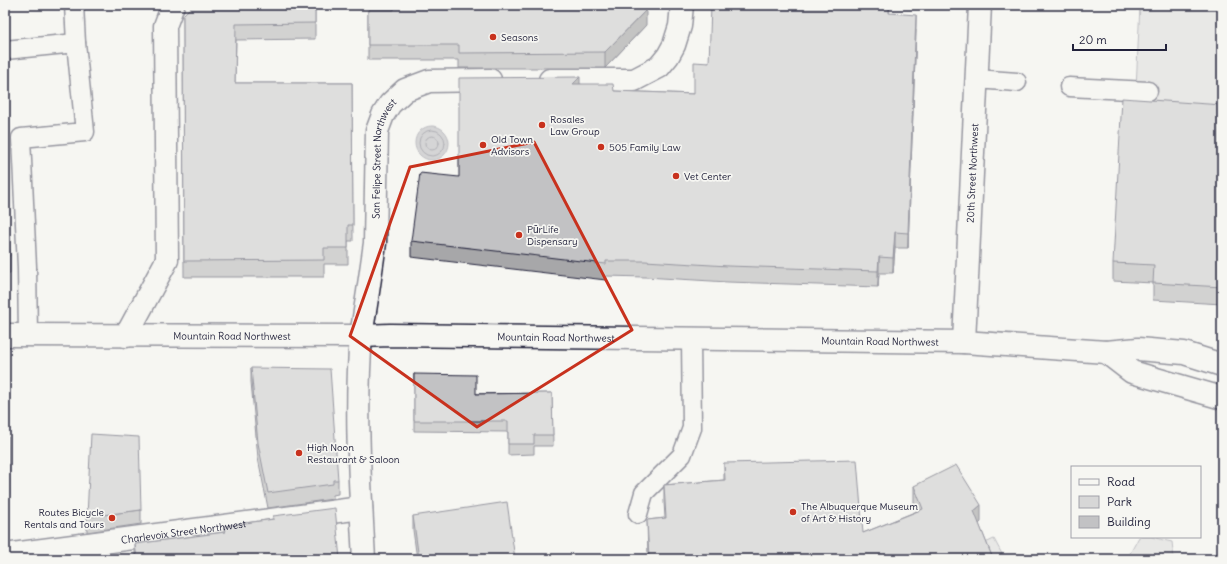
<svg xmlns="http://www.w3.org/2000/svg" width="1227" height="564" font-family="Delius,sans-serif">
<rect width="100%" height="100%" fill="#f6f6f2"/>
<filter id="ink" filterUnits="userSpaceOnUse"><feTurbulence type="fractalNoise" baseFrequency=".025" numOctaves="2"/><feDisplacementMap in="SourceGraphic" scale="8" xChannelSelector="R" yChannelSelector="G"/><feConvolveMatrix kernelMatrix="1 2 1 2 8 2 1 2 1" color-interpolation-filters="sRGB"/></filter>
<g filter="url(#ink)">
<g fill="#d7d7d7" stroke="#7c7c89">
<path d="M 1140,5 L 1222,5 L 1222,113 L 1135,109 Z"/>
<path d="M 1139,537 L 1151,537 L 1172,542 L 1174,559 L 1127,559 Z"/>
<path d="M 994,539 L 1003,556 L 1005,559 L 986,559 L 981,545 Z"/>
</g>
<circle fill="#adadb3" stroke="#757583" cx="432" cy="143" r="17"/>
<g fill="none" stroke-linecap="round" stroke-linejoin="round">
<g stroke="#5a5a6b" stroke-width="1">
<circle cx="432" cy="143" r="13"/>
<circle cx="432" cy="143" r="7"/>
</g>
<g stroke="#22223b" stroke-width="21">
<g id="lane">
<path d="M 74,5 L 76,43"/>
<path d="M 5,50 L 76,43 L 85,132 L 21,138 L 27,267 L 28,335"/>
<path d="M 976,79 L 1017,82"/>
<path d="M 1069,87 L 1148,91"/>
<path d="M 638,514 L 644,493 L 682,455 L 692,428 L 691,339"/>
</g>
</g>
<g stroke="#22223b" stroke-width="25">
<g id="street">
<path d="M 550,80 L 634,80 L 659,67 L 668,56 L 674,45 L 680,26 L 682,5"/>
<path d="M 126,336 L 167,260 L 165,26 L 173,5"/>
<path id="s1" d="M 361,336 L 368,292 L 375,243 L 377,131 L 383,115 L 390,104 L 405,90 L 429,81 L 490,80"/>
<path id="s2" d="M 964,342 L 980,5"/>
<path id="s3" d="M 5,555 L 361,508"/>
</g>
</g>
<g stroke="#22223b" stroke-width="25">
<g id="secondary">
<path id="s4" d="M 5,335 L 361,336 L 390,335 L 964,342 L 1106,352 L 1138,349 L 1184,353 L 1222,365"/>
<path d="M 361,336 C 355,410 360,485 364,559"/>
<path d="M 1106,352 L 1132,372 L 1222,398"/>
</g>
</g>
<use href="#lane" stroke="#f6f6f2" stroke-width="18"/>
<use href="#street" stroke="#f6f6f2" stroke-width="22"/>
<use href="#secondary" stroke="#f6f6f2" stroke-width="22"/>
</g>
<g fill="#a7a7a9" stroke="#22223b">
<path d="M 315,5 L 315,39 L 236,40 L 235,83 L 352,83 L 353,241 L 348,241 L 348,264 L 324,264 L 324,277 L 184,277 L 183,15 Z"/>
<path d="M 739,5 L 890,5 L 889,13 L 916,30 L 908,248 L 895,248 L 893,273 L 879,273 L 878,287 L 728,282 L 645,277 L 606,276 L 606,280 L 411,257 L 411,241 L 459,177 L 580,84 L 614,91 L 694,94 L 709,63 L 739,7 Z"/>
<path d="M 368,10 L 394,10 L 646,25 L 605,68 L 459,68 L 459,60 L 368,60 Z"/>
<path d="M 1222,105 L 1222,304 L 1153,300 L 1153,283 L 1113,281 L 1113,263 Z"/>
<path d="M 5,181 L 10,256 L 10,273 L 5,273 Z"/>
<path d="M 251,368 L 338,480 L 338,494 L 333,495 L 333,499 L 268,508 L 258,458 L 251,382 Z"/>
<path d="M 414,374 L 476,394 L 552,393 L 553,446 L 534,446 L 534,454 L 508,455 L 508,432 L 414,431 Z"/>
<path d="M 5,437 L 8,437 L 9,494 L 5,494 Z"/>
<path d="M 724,463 L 863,533 L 917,511 L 914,503 L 914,486 L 981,522 L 979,524 L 993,559 L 648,559 L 647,520 L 665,518 L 664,502 L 664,485 L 724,480 Z"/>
<path d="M 141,510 L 141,524 L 87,532 L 87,517 Z"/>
<path d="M 273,516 L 340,559 L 135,559 L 135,544 L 224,532 L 224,526 L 273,519 Z"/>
<path d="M 413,516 L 515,559 L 417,559 L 413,530 Z"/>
</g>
<g fill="#888889" stroke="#22223b">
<path d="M 646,10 L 646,25 L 605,68 L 605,52 Z"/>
<path d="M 916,15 L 916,30 L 908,248 L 908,233 Z"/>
<path d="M 580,77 L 580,93 L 573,84 Z"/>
<path d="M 895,232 L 895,248 L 893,273 L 893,258 Z"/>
<path d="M 879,257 L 879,273 L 878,287 L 878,271 Z"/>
<path d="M 981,505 L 981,522 L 974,528 L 974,511 Z"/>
</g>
<g fill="#c2c2c4" stroke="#22223b">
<path d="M 193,5 L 315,5 L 315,23 L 236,24 L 235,83 L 352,83 L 353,225 L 348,225 L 348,248 L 324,248 L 324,260 L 184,261 L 183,15 Z"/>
<path d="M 394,5 L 646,5 L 646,10 L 605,52 L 459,53 L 459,45 L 368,45 L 368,10 L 394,10 Z"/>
<path d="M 739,5 L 889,5 L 889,13 L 916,15 L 908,233 L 895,232 L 893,258 L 879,257 L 878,271 L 728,266 L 645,261 L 606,261 L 606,264 L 411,241 L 420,173 L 459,177 L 459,78 L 580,77 L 573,84 L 613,84 L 614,91 L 694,94 L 694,62 L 709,63 L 711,6 L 739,7 Z"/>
<path d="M 1122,98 L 1222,105 L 1222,287 L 1153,283 L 1154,265 L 1113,263 Z"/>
<path d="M 5,181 L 10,256 L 5,256 Z"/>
<path d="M 251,368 L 330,369 L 338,480 L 333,480 L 333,484 L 268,493 L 258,443 Z"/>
<path d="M 414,374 L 476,375 L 476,394 L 552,393 L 553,435 L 534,435 L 534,444 L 508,444 L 508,421 L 414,421 Z"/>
<path d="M 91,434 L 139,437 L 141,510 L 87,517 Z"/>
<path d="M 5,437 L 8,437 L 9,484 L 5,484 Z"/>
<path d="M 857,460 L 863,533 L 923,509 L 914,486 L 956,465 L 981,505 L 974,511 L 993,559 L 649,559 L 647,520 L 666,518 L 664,485 L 725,480 L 724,463 Z"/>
<path d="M 507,502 L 515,559 L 445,559 L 445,558 L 440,559 L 419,559 L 413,516 Z"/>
<path d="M 335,508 L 340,559 L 137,559 L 135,544 L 225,532 L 224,526 L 274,519 L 273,516 Z"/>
<path d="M 38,557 L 38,559 L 25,559 Z"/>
</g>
</g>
<path d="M0 0H1227V564H0ZM 534,142 L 632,330 L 477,427 L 350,336 L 410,167 Z" fill="#f6f6f2" fill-opacity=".55" fill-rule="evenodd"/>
<path fill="none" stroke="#c8321e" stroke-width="3" stroke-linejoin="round" d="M 534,142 L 632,330 L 477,427 L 350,336 L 410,167 Z"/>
<g fill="#c8321e" stroke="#f6f6f2" stroke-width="1.5">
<circle cx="493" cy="37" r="4"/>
<circle cx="542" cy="125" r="4"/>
<circle cx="483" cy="145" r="4"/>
<circle cx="601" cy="147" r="4"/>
<circle cx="676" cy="176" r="4"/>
<circle cx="519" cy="235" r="4"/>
<circle cx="299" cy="453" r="4"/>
<circle cx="793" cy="512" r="4"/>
<circle cx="112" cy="518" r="4"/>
</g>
<g text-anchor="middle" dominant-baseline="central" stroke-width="3.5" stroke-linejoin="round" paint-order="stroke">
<g font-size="10" fill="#22223b" stroke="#f6f6f2" text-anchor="start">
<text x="501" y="37">Seasons</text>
<text x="550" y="119">Rosales<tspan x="550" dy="12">Law Group</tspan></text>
<text x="491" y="139">Old Town<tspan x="491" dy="12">Advisors</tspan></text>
<text x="609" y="147">505 Family Law</text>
<text x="684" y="176">Vet Center</text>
<text x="527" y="229">PūrLife<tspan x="527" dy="12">Dispensary</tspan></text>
<text x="307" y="447">High Noon<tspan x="307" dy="12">Restaurant &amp; Saloon</tspan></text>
<text x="801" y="506">The Albuquerque Museum<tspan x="801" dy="12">of Art &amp; History</tspan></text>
<text x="104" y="512" text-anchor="end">Routes Bicycle<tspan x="104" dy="12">Rentals and Tours</tspan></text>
</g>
<g font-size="10" fill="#22223b" stroke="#f6f6f2">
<text stroke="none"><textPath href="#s1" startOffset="180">San Felipe Street Northwest</textPath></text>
<text stroke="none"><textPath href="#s2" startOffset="169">20th Street Northwest</textPath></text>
<text stroke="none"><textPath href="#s4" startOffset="227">Mountain Road Northwest</textPath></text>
<text stroke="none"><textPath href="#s4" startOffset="551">Mountain Road Northwest</textPath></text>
<text stroke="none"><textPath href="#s4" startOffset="875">Mountain Road Northwest</textPath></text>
<text stroke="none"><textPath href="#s3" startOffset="180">Charlevoix Street Northwest</textPath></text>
</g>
</g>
<rect width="1227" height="564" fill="none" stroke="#f6f6f2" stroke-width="20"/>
<rect x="10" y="10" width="1207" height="544" fill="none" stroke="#22223b" stroke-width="1.5" filter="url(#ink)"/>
<rect x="1071" y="466" width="130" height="72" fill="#f6f6f2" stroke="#a1a1a9"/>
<rect x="1079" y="479" width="20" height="6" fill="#f6f6f2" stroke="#a1a1a9"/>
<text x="1107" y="486" font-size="12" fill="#22223b">Road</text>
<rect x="1079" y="496" width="20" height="12" fill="#d7d7d7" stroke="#a1a1a9"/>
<text x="1107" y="506" font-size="12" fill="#22223b">Park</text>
<rect x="1079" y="516" width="20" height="12" fill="#c2c2c4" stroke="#a1a1a9"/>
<text x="1107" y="526" font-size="12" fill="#22223b">Building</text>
<path d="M1073 44v6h93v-6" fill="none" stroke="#22223b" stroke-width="2"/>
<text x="1079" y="44" font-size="12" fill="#22223b" stroke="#f6f6f2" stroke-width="3" paint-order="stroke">20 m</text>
</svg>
